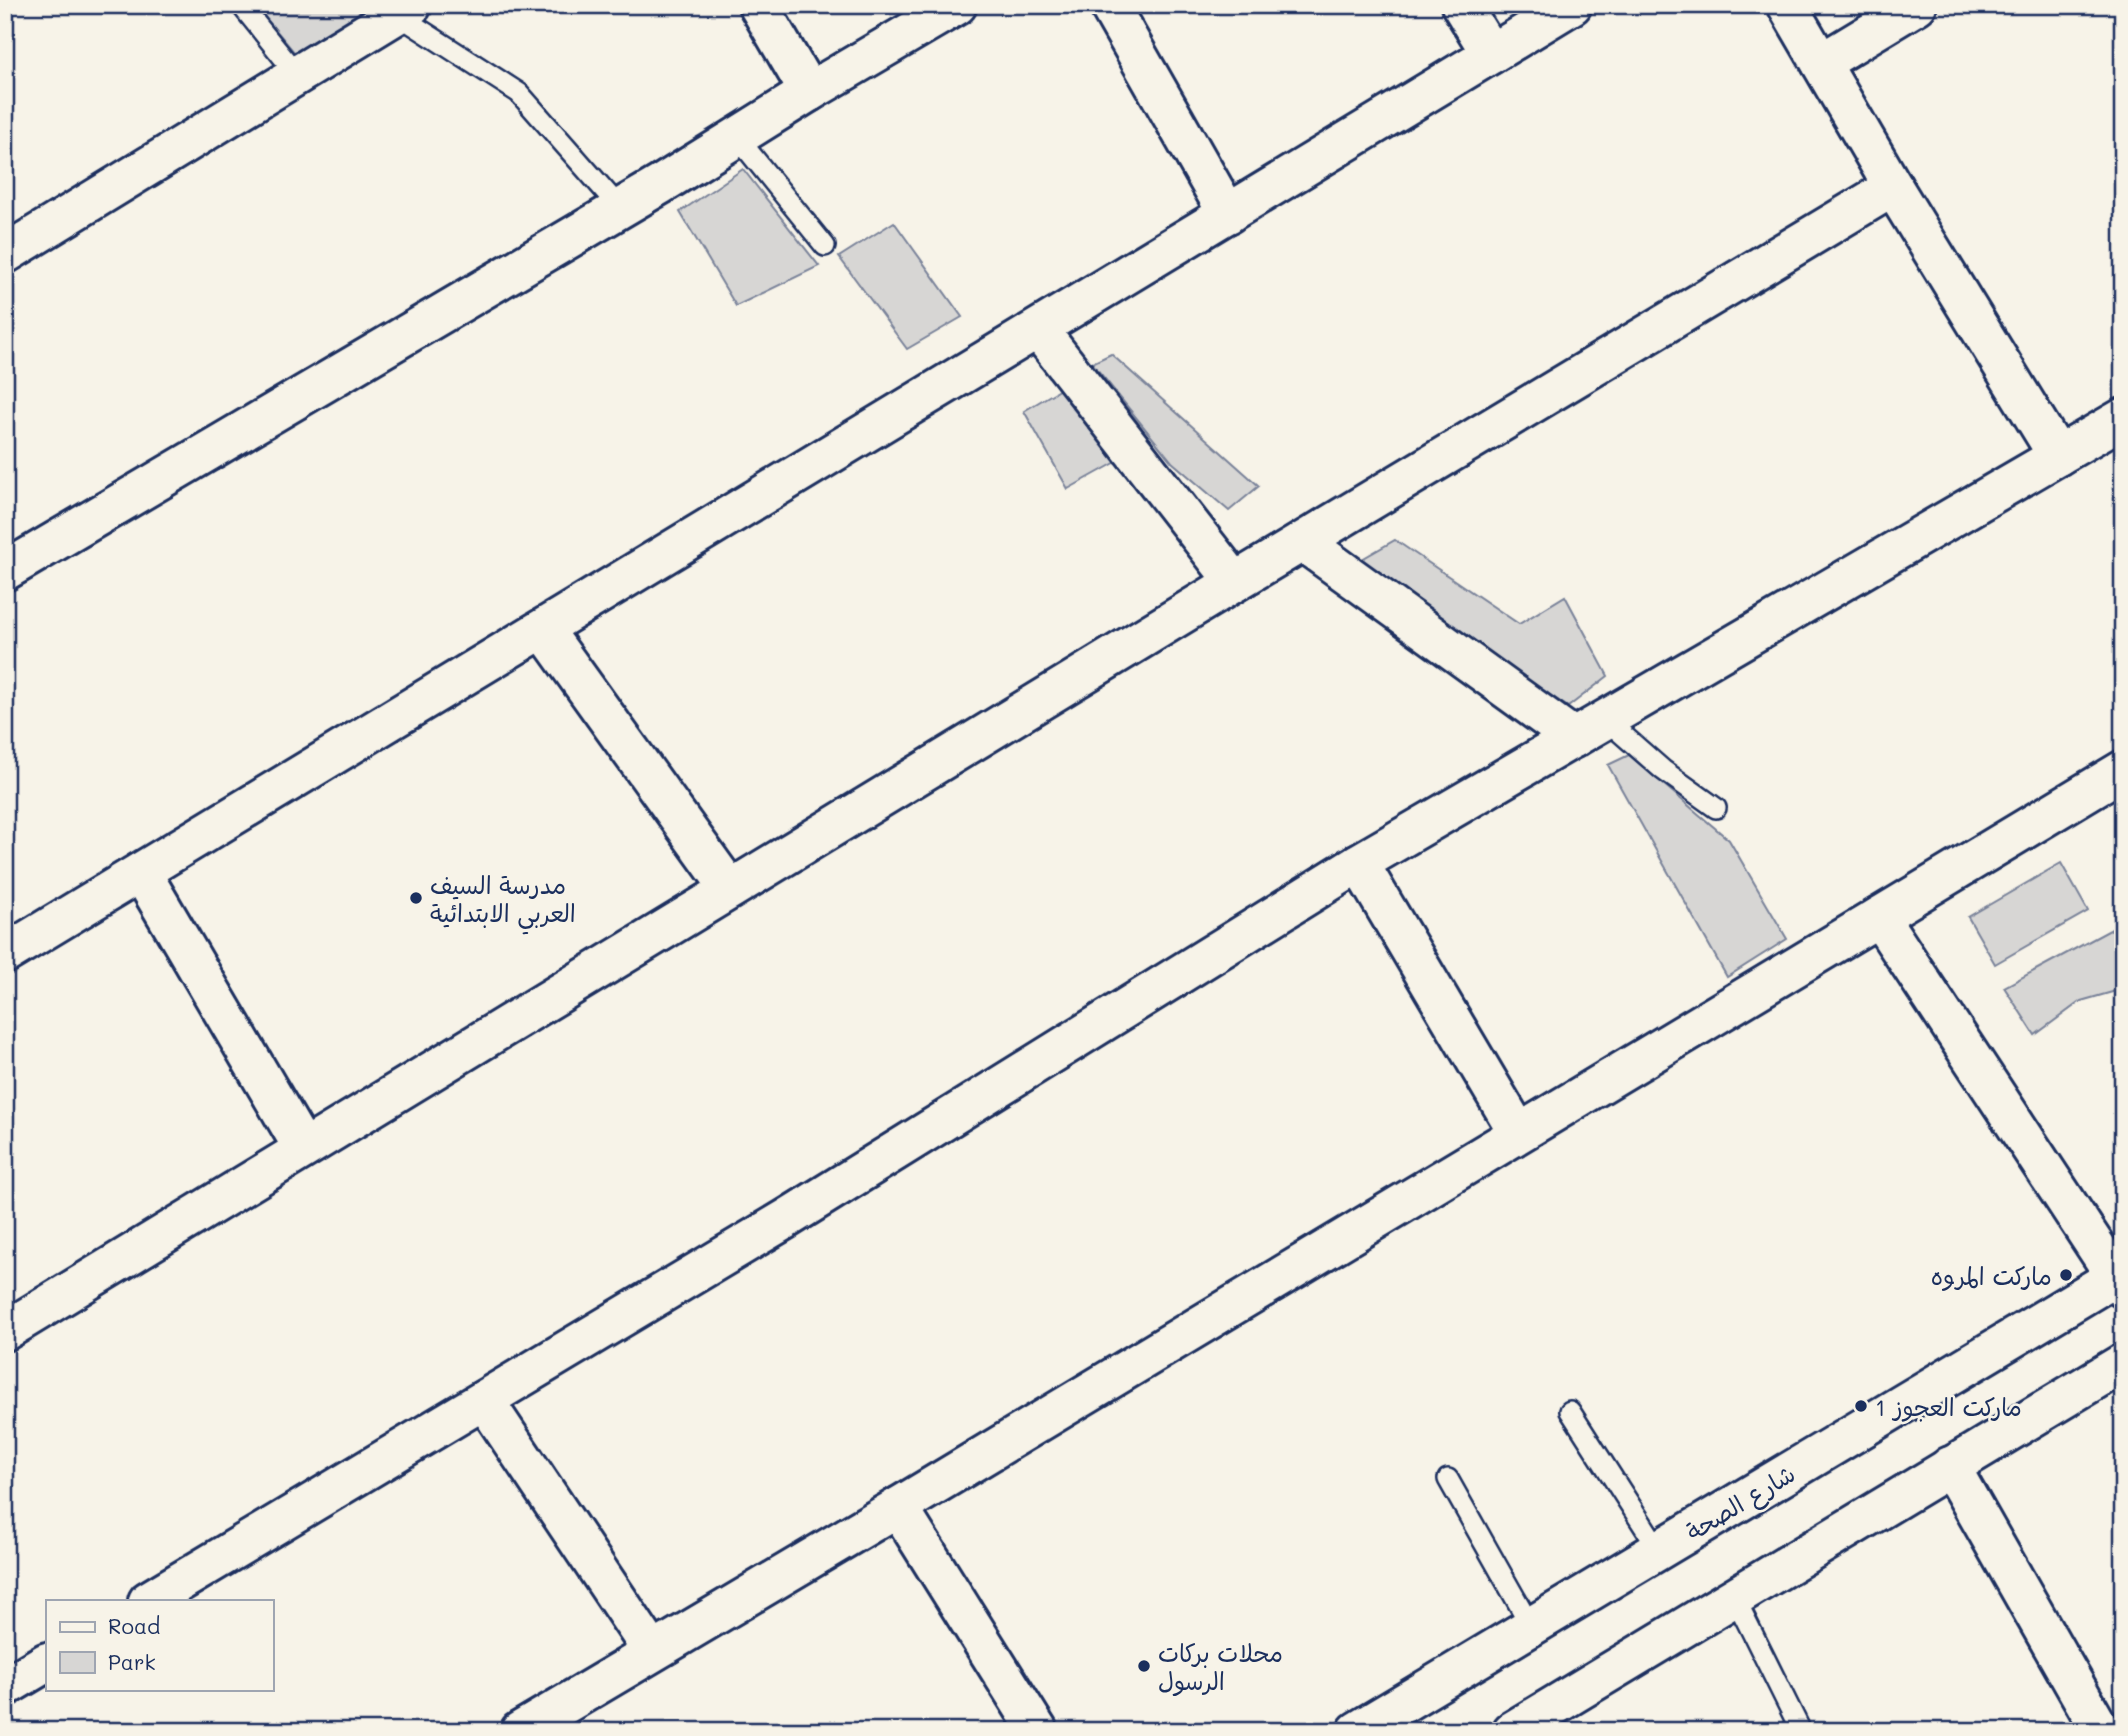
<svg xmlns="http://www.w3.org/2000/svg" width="2128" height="1736" font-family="Mali,'Playpen Sans Arabic',sans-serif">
<rect width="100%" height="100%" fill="#f7f3e8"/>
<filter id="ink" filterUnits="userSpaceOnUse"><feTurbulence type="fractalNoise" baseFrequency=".0143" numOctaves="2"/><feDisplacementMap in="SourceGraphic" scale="14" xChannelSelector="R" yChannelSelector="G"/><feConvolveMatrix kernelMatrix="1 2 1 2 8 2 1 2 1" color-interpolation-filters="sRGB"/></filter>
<g filter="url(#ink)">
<g fill="#d7d6d4" stroke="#798299" stroke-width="2">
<path d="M 255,5 L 355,5 L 362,15 L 299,58 Z"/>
<path d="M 743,169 L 819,266 L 736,306 L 680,212 Z"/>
<path d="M 894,222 L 962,317 L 907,349 L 839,257 Z"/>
<path d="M 1111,354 L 1259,486 L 1229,511 L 1172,462 L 1092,363 Z"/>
<path d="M 1067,385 L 1120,460 L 1068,489 L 1024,411 Z"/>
<path d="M 1395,540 L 1519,624 L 1565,596 L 1608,676 L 1568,707 L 1355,563 Z"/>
<path d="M 1629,755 L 1729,840 L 1787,939 L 1727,977 L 1608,765 Z"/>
<path d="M 2061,863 L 2088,911 L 1995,964 L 1968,917 Z"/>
<path d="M 2123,923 L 2123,989 L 2081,1001 L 2035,1035 L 2004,987 Z"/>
</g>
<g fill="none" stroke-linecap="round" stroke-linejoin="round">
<g stroke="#1b2f5e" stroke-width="24">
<g id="service">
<path d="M 241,5 L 298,76"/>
<path d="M 398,15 L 519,93 L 620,208"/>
<path d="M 737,137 L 825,246"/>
<path d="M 1606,720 L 1663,770 L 1716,808"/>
<path d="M 1570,1411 L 1659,1550"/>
<path d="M 1448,1479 L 1531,1626"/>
<path d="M 1734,1596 L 1801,1731"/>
</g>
</g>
<g stroke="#1b2f5e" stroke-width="44">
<g id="minor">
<path d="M 758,5 L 809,92"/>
<path d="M 1109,5 L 1228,214"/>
<path d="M 1461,5 L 1491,54"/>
<path d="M 1787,5 L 1893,187 L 2058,456"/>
<path d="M 1821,63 L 1917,5"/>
<path d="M 5,254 L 412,5"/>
<path d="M 1038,329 L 1235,582"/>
<path d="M 1303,542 L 1574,738"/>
<path d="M 5,571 L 660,185 L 809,92 L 957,5"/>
<path d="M 543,629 L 730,889"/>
<path d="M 1359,863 L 1518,1132"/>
<path d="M 141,872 L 303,1148"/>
<path d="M 1879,917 L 2123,1288"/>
<path d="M 5,954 L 1572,5"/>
<path d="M 5,1331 L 1235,582 L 1893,187"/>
<path d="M 484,1400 L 652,1651"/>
<path d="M 1950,1466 L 2101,1731"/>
<path d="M 898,1507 L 1038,1731"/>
<path d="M 148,1601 L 786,1219 L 1359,863 L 2123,418"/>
<path d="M 5,1687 L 47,1662"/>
<path d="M 520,1731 L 898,1507 L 2123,770"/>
</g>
</g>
<g stroke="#1b2f5e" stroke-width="44">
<g id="tertiary">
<path d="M 1357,1731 L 2123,1272"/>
<path d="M 1512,1731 L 2123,1363"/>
</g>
</g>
<use href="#service" stroke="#f7f3e8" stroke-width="19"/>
<use href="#minor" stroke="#f7f3e8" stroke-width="38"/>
<use href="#tertiary" stroke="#f7f3e8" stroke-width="38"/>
</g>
</g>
<g fill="#1b2f5e" stroke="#f7f3e8" stroke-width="2.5">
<circle cx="416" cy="898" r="7"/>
<circle cx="2066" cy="1275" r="7"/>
<circle cx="1861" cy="1406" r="7"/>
<circle cx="1144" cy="1666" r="7"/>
</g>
<g text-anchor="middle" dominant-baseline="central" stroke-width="5" stroke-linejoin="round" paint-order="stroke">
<g font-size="24" fill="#1b2f5e" stroke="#f7f3e8" text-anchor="start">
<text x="430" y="884">مدرسة السيف<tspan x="430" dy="28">العربي الابتدائية</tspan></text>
<text x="2052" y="1275" text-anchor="end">ماركت المروه</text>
<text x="1875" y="1406">ماركت العجوز 1</text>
<text x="1158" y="1652">محلات بركات<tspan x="1158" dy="28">الرسول</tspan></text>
</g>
<g font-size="24" fill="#1b2f5e" stroke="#f7f3e8">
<text transform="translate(1740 1502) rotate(-31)">شارع الصحة</text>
</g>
</g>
<rect width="2128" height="1736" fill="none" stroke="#f7f3e8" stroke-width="28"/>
<rect x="14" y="14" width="2100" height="1708" fill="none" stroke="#1b2f5e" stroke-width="2.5" filter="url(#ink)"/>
<rect x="46" y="1600" width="228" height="91" fill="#f7f3e8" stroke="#9fa5b1" stroke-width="2"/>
<rect x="60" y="1622" width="35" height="10" fill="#f7f3e8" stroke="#9fa5b1" stroke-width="2"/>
<text x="108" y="1634" font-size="21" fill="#1b2f5e">Road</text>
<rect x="60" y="1652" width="35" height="21" fill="#d7d6d4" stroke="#9fa5b1" stroke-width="2"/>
<text x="108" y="1670" font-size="21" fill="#1b2f5e">Park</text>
</svg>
